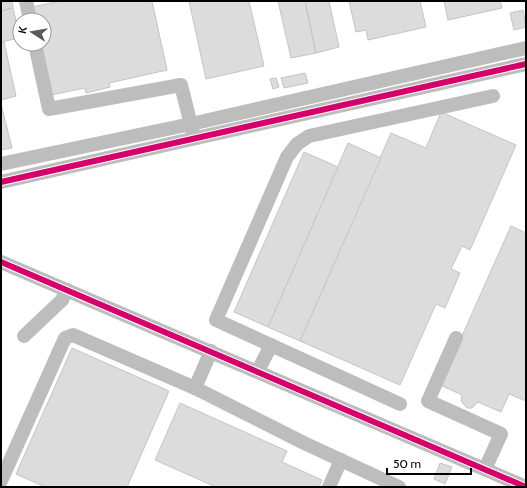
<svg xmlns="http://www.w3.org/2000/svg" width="527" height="488" font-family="Cabin,sans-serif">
<rect width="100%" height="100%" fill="#fff"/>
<g fill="#dcdcdc" stroke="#c4c4c4">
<path d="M 1,1 L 12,1 L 13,8 L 1,11 Z"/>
<path d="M 60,1 L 152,1 L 167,70 L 109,83 L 110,87 L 86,93 L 85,88 L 51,95 L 40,44 L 44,44 L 44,20 L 35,20 L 32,7 Z"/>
<path d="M 189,1 L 249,1 L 264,66 L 206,79 Z"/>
<path d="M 278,1 L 305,1 L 316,53 L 291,58 Z"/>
<path d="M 305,1 L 329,1 L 339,47 L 316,53 Z"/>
<path d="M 349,1 L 420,1 L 426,27 L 368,40 L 366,30 L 356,32 Z"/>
<path d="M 444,1 L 500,1 L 502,8 L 448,20 Z"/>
<path d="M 13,8 L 20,38 L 1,42 L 1,11 Z"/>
<path d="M 523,10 L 526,27 L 514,30 L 510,13 Z"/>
<path d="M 4,42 L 16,96 L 1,100 L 1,43 Z"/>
<path d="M 305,73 L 308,83 L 284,88 L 281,78 Z"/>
<path d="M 276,78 L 279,87 L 273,89 L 270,79 Z"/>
<path d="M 1,104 L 12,148 L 1,150 Z"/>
<path d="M 441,112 L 516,145 L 470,250 L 462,246 L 451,269 L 460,273 L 445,308 L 436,304 L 400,385 L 300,341 L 391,133 L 426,148 Z"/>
<path d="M 348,143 L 381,158 L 300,341 L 268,327 Z"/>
<path d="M 304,152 L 338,167 L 268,327 L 234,312 Z"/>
<path d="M 511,226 L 526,233 L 526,401 L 509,394 L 501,412 L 478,402 L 472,408 L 467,408 L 461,401 L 462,395 L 440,385 Z"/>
<path d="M 72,348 L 169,391 L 127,487 L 45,487 L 16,474 Z"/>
<path d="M 180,403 L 287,451 L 282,462 L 322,480 L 319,487 L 216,487 L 155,460 Z"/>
<path d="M 440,463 L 452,467 L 445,484 L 434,479 Z"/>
</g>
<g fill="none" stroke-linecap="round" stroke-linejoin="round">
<g stroke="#bdbdbd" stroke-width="14">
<path d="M 26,1 L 30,20"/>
<path d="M 35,44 L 49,109 L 181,85 L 193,133"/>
<path d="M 1,164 L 191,124 L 526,48"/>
<path d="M 1,182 L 526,64"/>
<path d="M 1,262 L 526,487"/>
<path d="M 24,336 L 62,300 L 67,290"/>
<path d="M 456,338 L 428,401 L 501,434 L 485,469"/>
<path d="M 211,351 L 195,388 L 304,443 L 399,487"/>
<path d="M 258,371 L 271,345"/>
<path d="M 400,404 L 216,320 L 287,157 L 297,144 L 309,136 L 493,96"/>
<path d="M 1,481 L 65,338 L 73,335 L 195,388"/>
<path d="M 329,487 L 341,460"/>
</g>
<g stroke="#fff" stroke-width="8">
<g id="cycleway">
<path d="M 1,182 L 526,64"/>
<path d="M 1,262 L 526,487"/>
</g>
</g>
<use href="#cycleway" stroke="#d6006c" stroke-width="6"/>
</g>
<rect width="527" height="488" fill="none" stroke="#000000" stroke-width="4"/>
<g transform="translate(32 32) rotate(282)"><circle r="19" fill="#ffffff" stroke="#999999"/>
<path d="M0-3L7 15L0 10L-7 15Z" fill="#595959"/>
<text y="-6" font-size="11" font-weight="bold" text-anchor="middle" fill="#000000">K</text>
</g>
<path d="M387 468v6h84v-6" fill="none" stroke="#000000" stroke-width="2"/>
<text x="393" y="468" font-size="12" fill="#000000" stroke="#ffffff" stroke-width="3" paint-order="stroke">50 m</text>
</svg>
